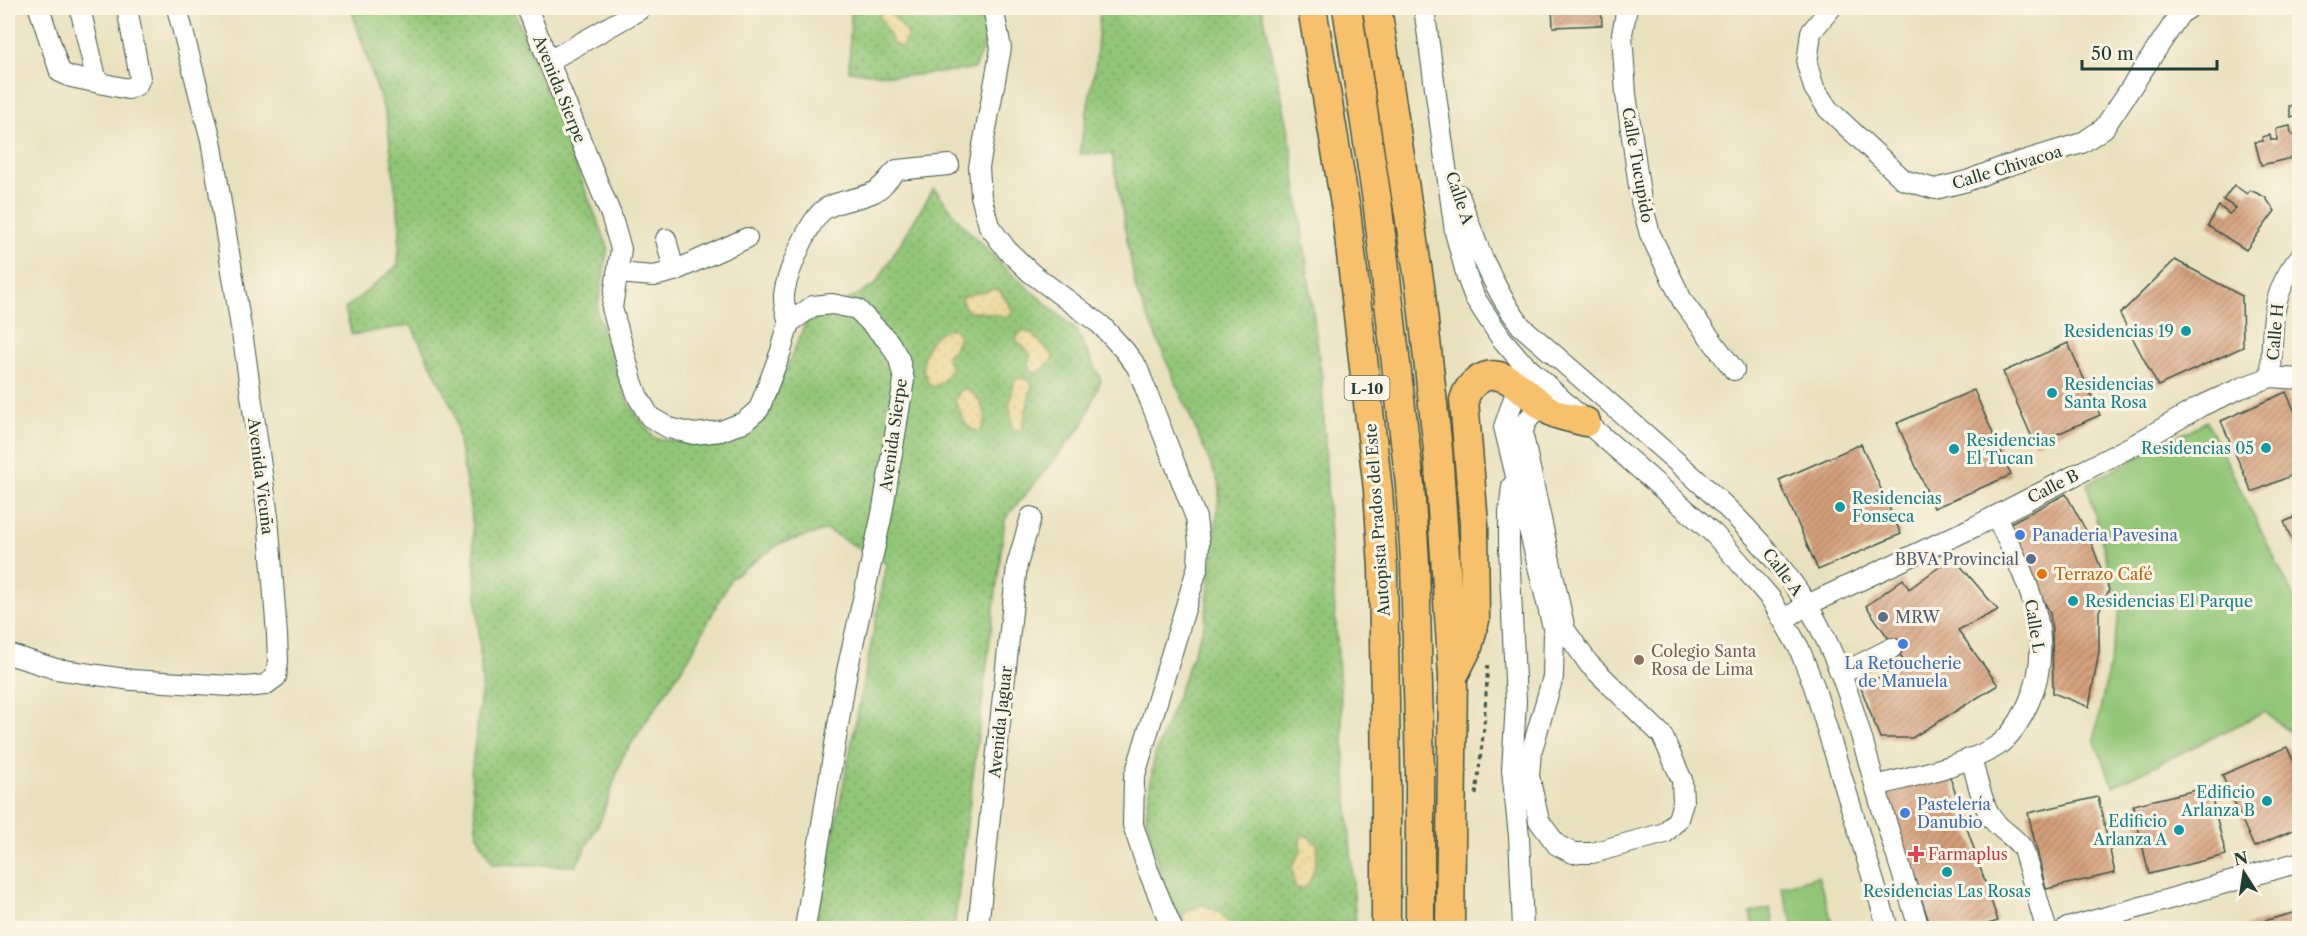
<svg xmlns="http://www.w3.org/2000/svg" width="2307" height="936" font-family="'Libre Caslon Text',serif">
<defs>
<pattern id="grass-dots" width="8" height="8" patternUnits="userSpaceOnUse" patternTransform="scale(1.5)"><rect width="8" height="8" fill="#92c677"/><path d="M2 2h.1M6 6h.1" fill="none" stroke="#77a262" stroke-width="1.8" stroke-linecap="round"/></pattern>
<pattern id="sand-dots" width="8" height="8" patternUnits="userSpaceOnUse" patternTransform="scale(1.5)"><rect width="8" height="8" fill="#eeda9e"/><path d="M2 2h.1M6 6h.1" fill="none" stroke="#ccbc89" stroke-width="1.8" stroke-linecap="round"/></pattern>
<pattern id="building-hatch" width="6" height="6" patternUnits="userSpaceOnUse" patternTransform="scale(1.5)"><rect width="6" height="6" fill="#d49f7a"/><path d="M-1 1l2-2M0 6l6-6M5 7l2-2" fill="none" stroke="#ab8365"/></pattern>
</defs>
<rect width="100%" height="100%" fill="#fcf5e5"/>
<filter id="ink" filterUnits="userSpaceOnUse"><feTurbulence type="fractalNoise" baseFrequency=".0167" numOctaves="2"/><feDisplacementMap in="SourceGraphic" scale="12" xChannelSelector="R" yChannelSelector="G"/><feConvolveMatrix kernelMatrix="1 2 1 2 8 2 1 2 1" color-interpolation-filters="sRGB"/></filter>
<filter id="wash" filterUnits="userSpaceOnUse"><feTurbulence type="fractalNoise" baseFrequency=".008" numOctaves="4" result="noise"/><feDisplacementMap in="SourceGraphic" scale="24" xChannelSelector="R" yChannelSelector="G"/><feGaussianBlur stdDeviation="1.35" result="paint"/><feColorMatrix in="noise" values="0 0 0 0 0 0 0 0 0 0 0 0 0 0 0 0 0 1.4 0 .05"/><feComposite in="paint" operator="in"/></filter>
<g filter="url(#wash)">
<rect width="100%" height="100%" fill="#e9e1bd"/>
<g fill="url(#grass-dots)" stroke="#588256" stroke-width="1.5">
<path d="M 351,8 L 513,8 L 608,247 L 597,312 L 628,403 L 654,438 L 717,447 L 765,420 L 805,324 L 875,285 L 934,188 L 961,223 L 1005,268 L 1076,330 L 1101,380 L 1082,426 L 1005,519 L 954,928 L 815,928 L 887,564 L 827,530 L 781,543 L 731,578 L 690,656 L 623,756 L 601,819 L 576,866 L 493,864 L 477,835 L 471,774 L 482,685 L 472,519 L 454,411 L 411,325 L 352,335 L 345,309 L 398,265 L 400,228 L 387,120 Z"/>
<path d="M 851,8 L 1000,8 L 974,69 L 906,76 L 849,71 Z"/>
<path d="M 1100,8 L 1262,8 L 1289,131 L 1322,379 L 1328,507 L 1356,928 L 1176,928 L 1170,914 L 1146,817 L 1154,758 L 1205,622 L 1220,486 L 1136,290 L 1112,154 L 1079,154 L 1096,62 Z"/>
</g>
<g fill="url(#sand-dots)" stroke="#868c69" stroke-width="1.5">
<path d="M 886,8 L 900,24 L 908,36 L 901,48 L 893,43 L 879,15 Z"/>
<path d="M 992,289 L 999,290 L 1013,311 L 1007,317 L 981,312 L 968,312 L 963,304 L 961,297 C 972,293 982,294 992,289 Z"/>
<path d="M 947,329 L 954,329 L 959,336 L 953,351 L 948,354 L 947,359 L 951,368 C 947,377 942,384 932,387 C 915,369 924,337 947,329 Z"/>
<path d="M 1022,331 L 1033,334 C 1038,343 1048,348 1054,357 L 1041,372 L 1032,372 L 1028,365 L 1031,354 L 1018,342 L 1016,338 Z"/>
<path d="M 1015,378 L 1027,379 L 1032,384 L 1022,430 L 1013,431 L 1009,405 Z"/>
<path d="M 965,388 C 978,395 981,403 986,417 L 981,431 C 964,432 962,413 955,401 L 960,391 Z"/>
<path d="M 1302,834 L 1309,837 L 1318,845 C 1317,861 1314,874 1306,888 L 1295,888 L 1292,866 L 1301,851 L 1300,842 Z"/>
<path d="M 1201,905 C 1217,908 1224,914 1230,928 L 1182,928 L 1184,913 Z"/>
</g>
<g fill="#92c677" stroke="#588256" stroke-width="1.5">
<path d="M 2207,421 L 2299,608 L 2300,688 L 2296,706 L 2299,710 L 2299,739 L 2265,712 L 2113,786 L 2094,740 L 2120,611 L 2087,484 Z"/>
<path d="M 1818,876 L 1834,928 L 1794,928 L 1781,887 Z"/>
<path d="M 1770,908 L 1775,928 L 1754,928 L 1750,913 Z"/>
</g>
<g id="blocks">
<g fill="url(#building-hatch)">
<path d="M 1485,8 L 1501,8 L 1501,12 L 1485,9 Z"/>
<path d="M 1552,8 L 1601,8 L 1602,25 L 1553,27 Z"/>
<path d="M 2300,104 L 2300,118 L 2291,117 L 2289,106 Z"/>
<path d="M 2290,126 L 2291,133 L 2295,136 L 2300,135 L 2300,156 L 2261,165 L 2255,142 L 2263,141 L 2262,137 L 2270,135 L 2271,140 L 2277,140 L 2276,129 Z"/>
<path d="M 2234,185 L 2247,194 L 2250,190 L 2265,197 L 2275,211 L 2246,250 L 2208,226 L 2219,206 L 2229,214 L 2236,208 L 2223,200 Z"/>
<path d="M 2175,260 L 2242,296 L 2243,347 L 2158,386 L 2120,314 Z"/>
<path d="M 2068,343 L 2100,415 L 2035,444 L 2003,372 Z"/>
<path d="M 1974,390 L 2011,475 L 1934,508 L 1897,423 Z"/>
<path d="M 2286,392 L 2300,423 L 2300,472 L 2252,492 L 2221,421 Z"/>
<path d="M 1861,444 L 1901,534 L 1818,570 L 1779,480 Z"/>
<path d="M 2066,494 L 2088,534 L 2109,590 L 2099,611 L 2099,652 L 2089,707 L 2053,693 L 2052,632 L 2050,613 L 2031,576 L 2010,523 Z"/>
<path d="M 2300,515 L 2300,558 L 2284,522 Z"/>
<path d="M 1953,557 L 1998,610 L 1958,630 L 1998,685 L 1912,738 L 1880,738 L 1861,688 L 1905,662 L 1866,606 L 1903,579 L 1909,589 Z"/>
<path d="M 2287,747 L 2300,775 L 2300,827 L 2254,847 L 2222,775 Z"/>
<path d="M 1949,774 L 1998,921 L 1974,928 L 1931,928 L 1886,794 Z"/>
<path d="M 2209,787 L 2226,855 L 2149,874 L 2133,805 Z"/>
<path d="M 2098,797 L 2115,873 L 2046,889 L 2028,813 Z"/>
<path d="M 2300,911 L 2300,928 L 2238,928 Z"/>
</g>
</g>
</g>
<g filter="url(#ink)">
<use href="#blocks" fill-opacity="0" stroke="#3d5649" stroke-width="1.5"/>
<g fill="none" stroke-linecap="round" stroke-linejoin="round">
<g stroke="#3d5649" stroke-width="22">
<g id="minor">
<path d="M 39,8 L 60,72 L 71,77 L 128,89 L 137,85 L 140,78 L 127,8"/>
<path d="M 80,8 L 97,82"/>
<path d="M 527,8 L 611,215 L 621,249 L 612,308 L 632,381 L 638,397 L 650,417 L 669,428 L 694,434 L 721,431 L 744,422 L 759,409 L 781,351 L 789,323 L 813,306 L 832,304 L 857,309 L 889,342 L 899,359 L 904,380 L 882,514 L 847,671 L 805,928"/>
<path d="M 993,8 L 1001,48 L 979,167 L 981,196 L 989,226 L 1007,250 L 1031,273 L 1101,325 L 1124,350 L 1137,367 L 1196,518 L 1199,543 L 1198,566 L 1134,778 L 1133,825 L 1148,870 L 1172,928"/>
<path d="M 1424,8 L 1455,232 L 1467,277 L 1475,298 L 1501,338 L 1519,359 L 1586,422 L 1714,534 L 1740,563 L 1771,599 L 1799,648 L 1814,686 L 1888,928"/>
<path d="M 1627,8 L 1622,34 L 1626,94 L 1641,201 L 1650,234 L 1683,302 L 1734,370"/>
<path d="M 1831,8 L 1811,32 L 1807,64 L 1814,88 L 1828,109 L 1904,180 L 1935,189 L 1967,181 L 2000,168 L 2082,143 L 2104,128 L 2180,14 L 2189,8"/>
<path d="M 549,61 L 639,10"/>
<path d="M 1459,195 C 1475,241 1491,286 1521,326 C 1565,364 1610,403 1654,442 C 1710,491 1766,539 1806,603 C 1841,659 1858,723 1875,785 C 1889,833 1905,881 1919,928"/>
<path d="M 666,239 L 674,271"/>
<path d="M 617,273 L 654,276 L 674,271 L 747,238"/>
<path d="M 789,323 C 787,314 783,304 784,295 C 786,276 809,219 825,209 C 840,199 859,200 874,192 C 884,187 889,177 897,170 L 949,165"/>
<path d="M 2271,377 C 2273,331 2268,295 2300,257"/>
<path d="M 1518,386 L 1504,427 L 1554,632 L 1553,677 L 1531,753 L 1529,776 L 1539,821 L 1557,845 L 1573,853 L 1592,853 L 1665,833 L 1678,819 L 1683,802 L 1682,780 L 1662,735 L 1589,664 L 1565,630 L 1523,436 C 1522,423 1533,412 1544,406"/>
<path d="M 1512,486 L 1509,513 L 1509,548 L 1516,702 L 1512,770 L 1519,836 L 1523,928"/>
<path d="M 1783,620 L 1807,605 L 1976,526 L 2134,445 L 2201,406 L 2241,388 L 2271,377 L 2300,379"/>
<path d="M 8,654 L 56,669 L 132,680 L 246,687 L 265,685 L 276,677 L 278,661 L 277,635 L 268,517 L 245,352 L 211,140 L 177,8"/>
<path d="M 1841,674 L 1892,648"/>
<path d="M 1971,758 C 1976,775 1982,806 1993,820 C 2002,831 2015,837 2023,849 L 2046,928"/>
<path d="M 1876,786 C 1909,777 1969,764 1997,746 C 2011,736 2022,718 2029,702 C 2059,635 2024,576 1996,516"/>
<path d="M 978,928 L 1017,565 L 1031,517"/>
<path d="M 2067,928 L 2300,862"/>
</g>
</g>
<g stroke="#3d5649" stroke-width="31">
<g id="highway">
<path d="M 1312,8 L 1346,210 L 1378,490 L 1383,568 L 1386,773 L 1386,928"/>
<path d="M 1347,8 L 1377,200 L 1410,485 L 1415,562 L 1420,772 L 1420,928"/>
<path d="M 1377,8 L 1420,286 L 1438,450 L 1453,676 L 1450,928"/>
<path d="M 1456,671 L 1468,647 L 1475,620 L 1474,524 L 1464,400 C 1466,392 1470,386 1477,381 C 1505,360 1531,403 1554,413 C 1563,417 1575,419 1586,422"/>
</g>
</g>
<path stroke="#3d5649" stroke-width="3" stroke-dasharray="4.5 4.5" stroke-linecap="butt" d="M 1476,795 L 1484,727 L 1488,661"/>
<use href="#minor" stroke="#fff" stroke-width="20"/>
<use href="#highway" stroke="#f7c06c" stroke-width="28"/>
</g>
</g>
<g fill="#0f9aa8" stroke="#fcf5e5" stroke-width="2">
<circle cx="2186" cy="331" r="6"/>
<circle cx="2052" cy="393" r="6"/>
<circle cx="2266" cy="448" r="6"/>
<circle cx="1954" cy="449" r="6"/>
<circle cx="1840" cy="507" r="6"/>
<circle cx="2073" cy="601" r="6"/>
<circle cx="2267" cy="801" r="6"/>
<circle cx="2179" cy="830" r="6"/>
<circle cx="1947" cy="872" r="6"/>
</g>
<g fill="#3f7fe0" stroke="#fcf5e5" stroke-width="2">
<circle cx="2020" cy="535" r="6"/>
<circle cx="1903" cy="644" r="6"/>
<circle cx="1905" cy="813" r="6"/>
</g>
<g fill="#5c6f8a" stroke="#fcf5e5" stroke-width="2">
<circle cx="2031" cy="559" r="6"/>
<circle cx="1883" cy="617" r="6"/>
</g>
<circle fill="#e8710a" stroke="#fcf5e5" stroke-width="2" cx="2042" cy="574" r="6"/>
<circle fill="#8d6e63" stroke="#fcf5e5" stroke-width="2" cx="1639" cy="660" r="6"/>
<path fill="#e0444e" stroke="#fcf5e5" stroke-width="2" d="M1913 845h6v6h6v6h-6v6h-6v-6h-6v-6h6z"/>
<g text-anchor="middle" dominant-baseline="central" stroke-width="6" stroke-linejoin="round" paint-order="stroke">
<rect fill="#fcf5e5" stroke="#617469" stroke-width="1.5" x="1344.5" y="376" width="45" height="24" rx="4.5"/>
<g font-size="15" font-weight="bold" fill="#1f3d34">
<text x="1367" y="388">L-10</text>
</g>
<g font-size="16" fill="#1f3d34" stroke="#fcf5e5">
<text transform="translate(560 89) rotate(68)">Avenida Sierpe</text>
<text transform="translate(1638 165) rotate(80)">Calle Tucupido</text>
<text transform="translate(2007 167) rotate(-17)">Calle Chivacoa</text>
<text transform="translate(1460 198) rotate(71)">Calle A</text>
<text transform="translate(2275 332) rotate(-85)">Calle H</text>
<text transform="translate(893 435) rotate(-82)">Avenida Sierpe</text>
<text transform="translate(261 476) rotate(83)">Avenida Vicuña</text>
<text transform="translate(2053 486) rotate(-27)">Calle B</text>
<text transform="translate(1377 520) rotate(-94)">Autopista Prados del Este</text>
<text transform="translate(1783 572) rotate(53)">Calle A</text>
<text transform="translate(2035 626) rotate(81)">Calle L</text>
<text transform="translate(1000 722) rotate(-84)">Avenida Jaguar</text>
</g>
<g font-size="16" fill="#0d838f" stroke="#fcf5e5" text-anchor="end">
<text x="2174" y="331">Residencias 19</text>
<text x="2064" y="384" text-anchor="start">Residencias<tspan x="2064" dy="18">Santa Rosa</tspan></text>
<text x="1966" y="440" text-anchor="start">Residencias<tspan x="1966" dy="18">El Tucan</tspan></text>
<text x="2254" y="448">Residencias 05</text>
<text x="1852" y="498" text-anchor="start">Residencias<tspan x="1852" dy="18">Fonseca</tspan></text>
<text x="2085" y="601" text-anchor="start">Residencias El Parque</text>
<text x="2255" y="792">Edificio<tspan x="2255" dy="18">Arlanza B</tspan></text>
<text x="2167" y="821">Edificio<tspan x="2167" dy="18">Arlanza A</tspan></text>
<text x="1947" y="891" text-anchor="middle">Residencias Las Rosas</text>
</g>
<g font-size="16" fill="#366cbe" stroke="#fcf5e5" text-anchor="start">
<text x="2032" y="535">Panaderia Pavesina</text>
<text x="1903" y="663" text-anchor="middle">La Retoucherie<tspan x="1903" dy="18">de Manuela</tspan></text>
<text x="1917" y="804">Pastelería<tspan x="1917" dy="18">Danubio</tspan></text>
</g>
<g font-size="16" fill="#4e5e75" stroke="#fcf5e5" text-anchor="end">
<text x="2019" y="559">BBVA Provincial</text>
<text x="1895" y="617" text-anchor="start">MRW</text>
</g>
<g font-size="16" fill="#c56008" stroke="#fcf5e5" text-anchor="start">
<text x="2054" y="574">Terrazo Café</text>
</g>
<g font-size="16" fill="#785e54" stroke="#fcf5e5" text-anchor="start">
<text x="1651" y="651">Colegio Santa<tspan x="1651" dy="18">Rosa de Lima</tspan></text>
</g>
<g font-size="16" fill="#be3a42" stroke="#fcf5e5" text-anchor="start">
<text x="1928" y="854">Farmaplus</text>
</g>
</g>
<rect width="2307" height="936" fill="none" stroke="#fcf5e5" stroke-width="30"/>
<g transform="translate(2244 873) rotate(348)" stroke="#fcf5e5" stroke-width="4.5" paint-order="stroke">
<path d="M0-4.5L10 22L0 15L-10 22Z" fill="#1f3d34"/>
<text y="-9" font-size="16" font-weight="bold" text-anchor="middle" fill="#1f3d34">N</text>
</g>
<path d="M2082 60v9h135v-9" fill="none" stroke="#1f3d34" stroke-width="3"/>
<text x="2091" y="60" font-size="18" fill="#1f3d34" stroke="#fcf5e5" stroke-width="4.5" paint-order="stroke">50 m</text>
</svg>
